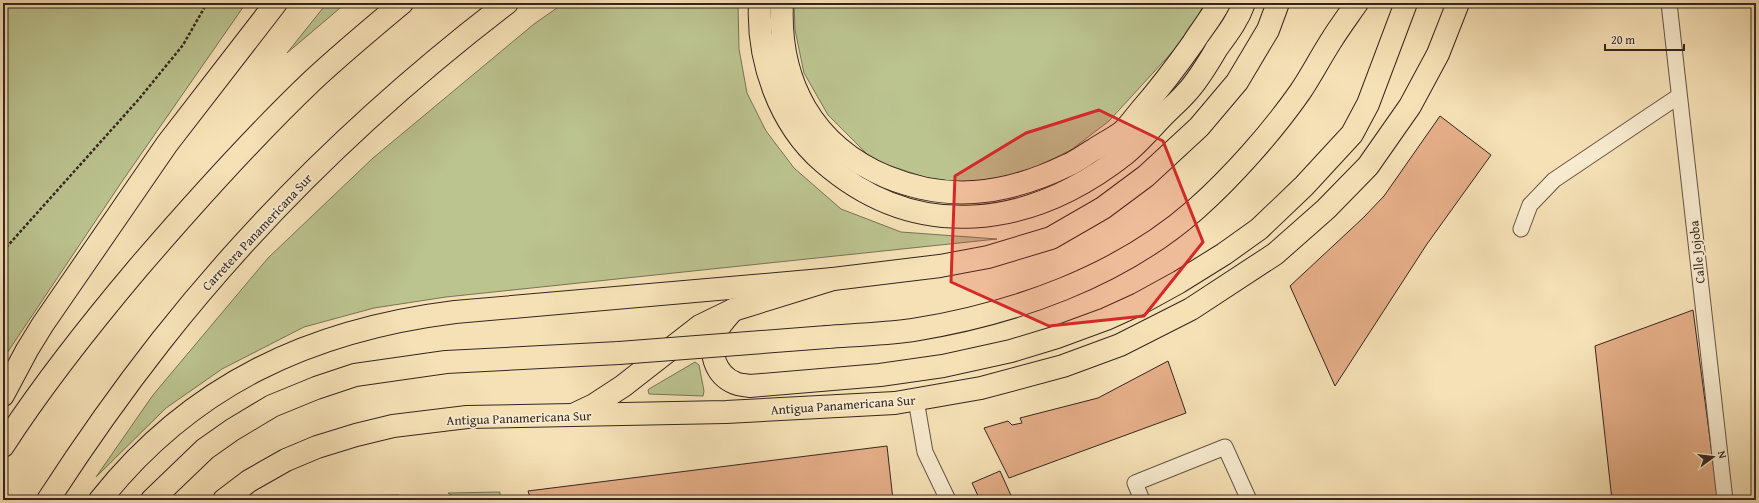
<svg xmlns="http://www.w3.org/2000/svg" width="1759" height="503" font-family="'Gentium Book Plus',serif">
<rect width="100%" height="100%" fill="#f6e1b6"/>
<filter id="stains"><feTurbulence type="fractalNoise" baseFrequency=".005" numOctaves="4"/><feColorMatrix values="0 0 0 0 .2 0 0 0 0 .09 0 0 0 0 .02 0 0 0 .5 -.17"/></filter>
<radialGradient id="worn" r=".72"><stop offset=".6" stop-color="#630" stop-opacity="0"/><stop offset="1" stop-color="#630" stop-opacity=".3"/></radialGradient>
<g fill="#bbc38f" stroke="#787457">
<path d="M 3,3 L 246,3 L 123,180 L 3,359 Z"/>
<path d="M 327,3 L 346,3 L 287,53 Z"/>
<path d="M 564,3 L 738,3 L 739,49 L 747,93 L 766,131 L 794,168 L 841,209 L 901,232 L 997,239 L 446,297 L 374,308 L 304,327 L 222,369 L 166,408 L 96,477 L 153,395 L 268,258 L 373,158 L 534,24 Z"/>
<path d="M 794,3 L 1205,3 L 1185,38 L 1109,121 L 1071,150 L 1023,173 L 967,183 L 927,178 L 873,160 L 828,115 L 804,73 L 795,30 Z"/>
<path d="M 695,362 L 699,365 L 704,391 L 703,396 L 649,394 L 648,390 L 649,389 Z"/>
<path d="M 500,492 L 500,500 L 459,500 L 448,493 Z"/>
<path d="M 399,495 L 396,500 L 337,500 L 336,496 Z"/>
</g>
<g fill="#e5ae88" stroke="#35261f">
<path d="M 1440,116 L 1491,155 L 1427,244 L 1335,386 L 1290,286 L 1363,218 L 1384,196 Z"/>
<path d="M 1693,310 L 1718,500 L 1612,500 L 1595,346 Z"/>
<path d="M 1168,361 L 1186,413 L 1009,478 L 984,428 L 1008,421 L 1012,425 L 1022,423 L 1020,418 L 1098,398 Z"/>
<path d="M 887,446 L 893,500 L 531,500 L 528,491 Z"/>
<path d="M 1000,471 L 1013,500 L 980,500 L 972,483 Z"/>
</g>
<g fill="none" stroke-linecap="round" stroke-linejoin="round">
<g stroke="#655545" stroke-width="17">
<g id="lane">
<path d="M 1669,3 L 1725,500"/>
<path d="M 1521,229 L 1530,205 L 1554,180 L 1655,112 L 1679,96"/>
<path d="M 916,400 L 925,452 L 948,500"/>
<path d="M 1142,500 L 1135,483 L 1225,447 L 1249,500"/>
</g>
</g>
<g stroke="#35261f" stroke-width="24">
<g id="primary">
<path d="M 782,3 C 778,82 813,146 887,177 C 914,188 945,194 974,192 C 1006,190 1039,179 1068,165 C 1077,161 1086,154 1095,149 C 1104,143 1114,138 1122,132 C 1129,126 1135,117 1141,110 C 1160,88 1176,67 1193,43 C 1201,30 1212,17 1219,3"/>
<path d="M 733,310 C 727,317 719,325 716,333 C 708,351 715,375 735,383 C 739,385 745,385 750,386 L 880,375 L 943,366 L 1011,351 L 1057,337 L 1106,319 L 1139,304 L 1179,282 L 1224,254 L 1259,229 L 1304,186 L 1352,134 L 1368,104 L 1406,3"/>
<path d="M 827,337 C 855,335 884,334 913,330 C 1013,314 1119,277 1196,209 C 1232,177 1272,132 1300,92 C 1311,76 1320,58 1331,41 C 1339,28 1348,16 1357,3"/>
<path d="M 577,413 L 594,405 L 623,386 L 700,326 L 733,310 L 833,279 L 940,266 L 988,257 L 1051,238 L 1103,208 L 1146,176 L 1199,127 L 1237,82 L 1268,30 L 1278,3"/>
<path d="M 152,500 L 205,449 L 232,430 L 272,406 L 316,388 L 355,375 L 446,362 L 619,353"/>
<path d="M 224,500 L 249,481 L 286,460 L 317,447 L 356,435 L 393,426 L 467,417 L 726,412 L 895,403 L 981,388 L 1063,366 L 1120,345 L 1191,309 L 1275,254 L 1326,209 L 1368,166 L 1410,106 L 1438,54 L 1458,3"/>
</g>
</g>
<g stroke="#35261f" stroke-width="24">
<g id="highway">
<path d="M 760,3 C 757,60 779,124 823,162 C 917,244 1031,228 1125,154 C 1139,143 1152,127 1165,114 C 1172,107 1180,100 1187,92 C 1199,79 1208,63 1217,48 C 1228,33 1238,20 1244,3"/>
<path d="M 3,395 L 27,350 L 43,324 L 167,144 L 276,3"/>
<path d="M 3,446 C 43,384 90,325 138,268 C 194,203 251,139 313,80 C 342,53 372,28 402,3"/>
<path d="M 48,500 C 83,446 121,392 161,341 C 261,214 379,101 507,3"/>
<path d="M 100,500 C 192,384 311,330 455,312 L 833,279"/>
</g>
</g>
<g stroke="#35261f" stroke-width="2.5" stroke-dasharray="3 2" stroke-linecap="butt">
<path d="M 3,10 L 7,3"/>
<path d="M 3,251 L 139,99 L 183,45 L 207,3"/>
</g>
<use href="#lane" stroke="#f9ecd0" stroke-width="15"/>
<use href="#primary" stroke="#f6e1b6" stroke-width="22"/>
<use href="#highway" stroke="#f6e1b6" stroke-width="22"/>
<g stroke="#35261f" stroke-width="24" stroke-linecap="butt">
<path id="primary-bridge" d="M 619,353 L 827,337"/>
</g>
<use href="#primary-bridge" stroke="#f6e1b6" stroke-width="22"/>
</g>
<path fill="#d62828" fill-opacity="0.2" stroke="#d62828" stroke-width="3" stroke-linejoin="round" d="M 1099,110 L 1163,141 L 1203,242 L 1144,316 L 1049,326 L 951,282 L 955,176 L 1026,133 Z"/>
<g text-anchor="middle" dominant-baseline="central" stroke-width="3.5" stroke-linejoin="round" paint-order="stroke">
<g font-size="13" fill="#35261f" stroke="#f9ecd0">
<text transform="translate(257 232) rotate(-47)">Carretera Panamericana Sur</text>
<text transform="translate(1697 252) rotate(-96)">Calle Jojoba</text>
<text transform="translate(843 405) rotate(-4)">Antigua Panamericana Sur</text>
<text transform="translate(519 418) rotate(-2)">Antigua Panamericana Sur</text>
</g>
</g>
<rect width="1759" height="503" fill="none" stroke="#f6e1b6" stroke-width="16"/>
<rect x="4" y="4" width="1751" height="495" fill="none" stroke="#35261f" stroke-width="2"/>
<rect x="8" y="8" width="1743" height="487" fill="none" stroke="#35261f"/>
<g transform="translate(1713 457) rotate(75)" stroke="#f9ecd0" stroke-width="3" paint-order="stroke">
<path d="M0-3L7 15L0 10L-7 15Z" fill="#35261f"/>
<text y="-6" font-size="11" font-weight="bold" text-anchor="middle" fill="#35261f">N</text>
</g>
<path d="M1605 44v6h79v-6" fill="none" stroke="#35261f" stroke-width="2"/>
<text x="1611" y="44" font-size="12" fill="#35261f" stroke="#f9ecd0" stroke-width="3" paint-order="stroke">20 m</text>
<rect width="100%" height="100%" filter="url(#stains)"/>
<rect width="100%" height="100%" fill="url(#worn)"/>
</svg>
